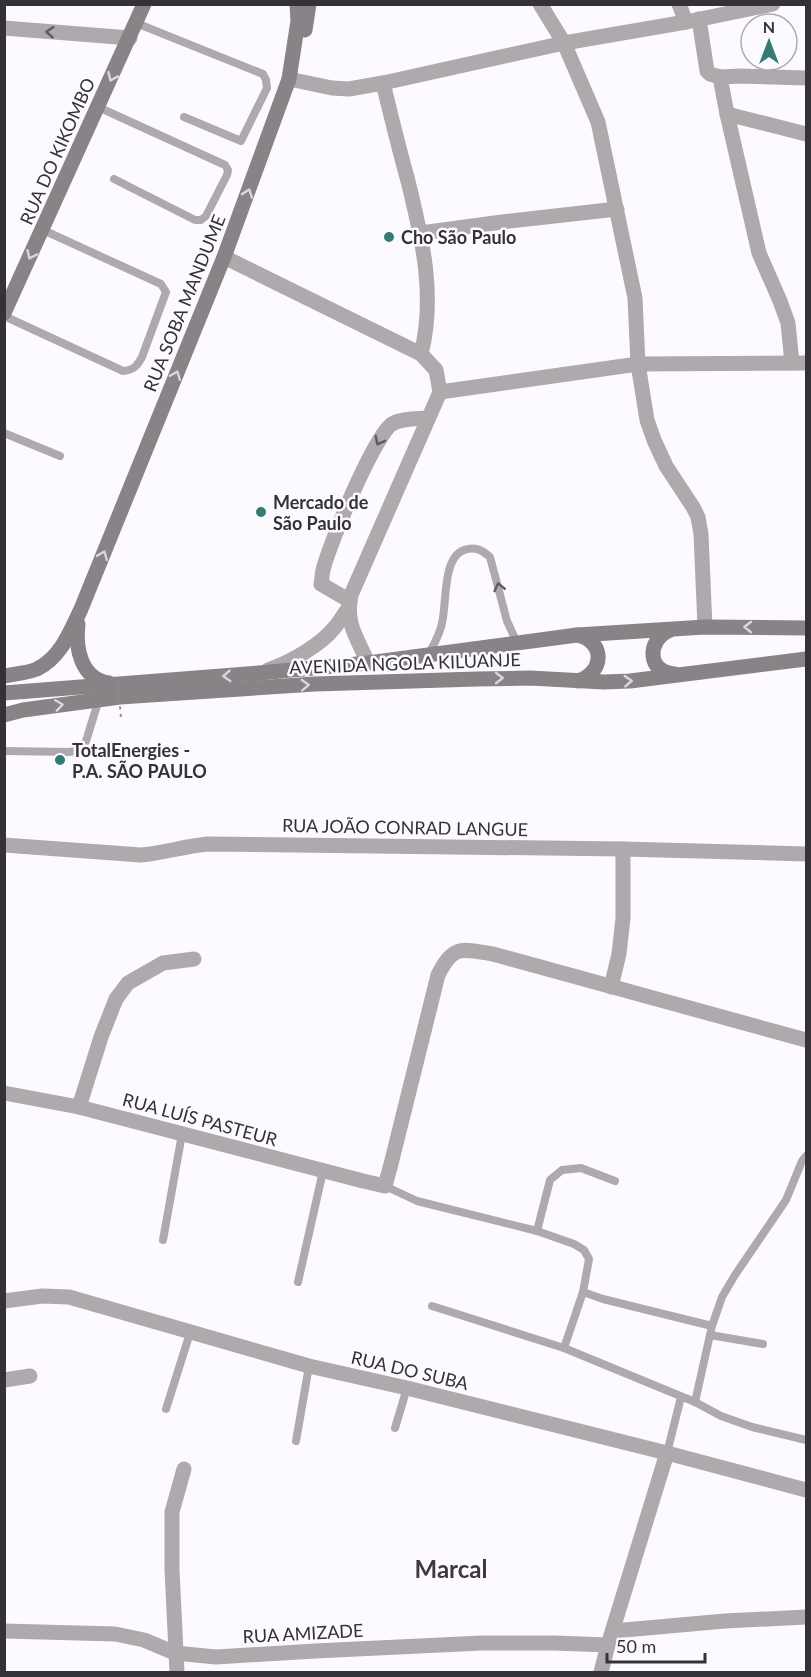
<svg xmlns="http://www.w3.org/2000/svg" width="811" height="1677" font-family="Lato,sans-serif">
<rect width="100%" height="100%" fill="#fdfaff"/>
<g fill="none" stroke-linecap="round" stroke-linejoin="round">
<g stroke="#aea9ad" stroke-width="8">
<path d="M 136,23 L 263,74 L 266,80 L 267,88 L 241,141 L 184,117"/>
<path d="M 98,107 L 225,165 L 228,170 L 227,175 L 206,216 L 201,220 L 195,220 L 114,179"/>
<path d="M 4,316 L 123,371 C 134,370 137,366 142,357 L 166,292 L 161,284 L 43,230"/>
<path d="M 4,433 L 60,456"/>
<path d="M 429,654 C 434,644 440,634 442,623 C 447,604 442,558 464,550 C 475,546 482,550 490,557 L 507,621 L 517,643"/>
<path d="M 4,751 L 69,752 L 80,750 L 86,741 L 99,699"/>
<path d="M 385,1186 L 417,1201 L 537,1231 L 574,1244 L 584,1250 L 589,1259 L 583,1292 L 564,1348"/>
<path d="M 537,1231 L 550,1180 L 562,1170 L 581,1168 L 615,1181"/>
<path d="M 163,1240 L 182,1134"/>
<path d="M 298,1282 L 323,1171"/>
<path d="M 583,1292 L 603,1299 L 712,1326"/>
<path d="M 432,1306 L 564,1348 L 695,1402 L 721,1416 L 752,1427 L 806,1440"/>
<path d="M 710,1335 L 763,1344"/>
<path d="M 695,1402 L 712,1326 L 722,1297 L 735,1275 L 786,1200 L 802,1161 L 806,1156"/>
<path d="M 166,1409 L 190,1333"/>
<path d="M 395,1428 L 407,1388"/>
<path d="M 296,1441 L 309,1366"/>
<path d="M 667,1453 L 681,1397"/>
</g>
<g stroke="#aea9ad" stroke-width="15">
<path d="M 540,4 L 564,43 L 598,122 L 635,298 L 638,364 L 647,420 L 654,440 L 666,466 L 693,507 L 698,517 L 701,534 L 705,627"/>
<path d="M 679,4 L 686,22"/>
<path d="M 699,19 L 707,71 L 710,74 L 720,77"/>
<path d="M 4,28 L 130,38"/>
<path d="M 289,79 L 332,88 L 349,89 L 383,83 L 564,43 L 686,22 L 773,4"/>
<path d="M 383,83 C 391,116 399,149 408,181 C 422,238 436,296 421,354"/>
<path d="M 727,114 L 806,134"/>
<path d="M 421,233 L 502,222 L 617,209"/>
<path d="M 224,257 L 421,354 L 436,370 L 440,392 L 351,595 C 345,624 357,637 368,663"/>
<path d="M 792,363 L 788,323 L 780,301 L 759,253 L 727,114 L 720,77 L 740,76 L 806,78"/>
<path d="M 440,392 L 638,364 L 806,363"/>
<path d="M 350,601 L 321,584 C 322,579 322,574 323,570 C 329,545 374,436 392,424 C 402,418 417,419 428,418"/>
<path d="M 268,670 C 290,662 320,646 335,627 C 340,621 344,614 349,607"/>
<path d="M 4,845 L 141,855 C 164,853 185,846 208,844 L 623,849 L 806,854"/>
<path d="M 611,987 L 619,954 L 623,918 L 623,849"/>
<path d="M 4,1093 L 79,1107 L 363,1181 L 385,1186 L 391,1164 L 438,975 C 453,944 462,949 493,954 L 806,1040"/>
<path d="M 79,1107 L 101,1037 L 116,999 L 128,983 L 163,963 L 194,959"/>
<path d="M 4,1301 L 42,1296 L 69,1297 L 309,1366 L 407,1388 L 667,1453 L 806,1490"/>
<path d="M 4,1380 L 30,1376"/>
<path d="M 4,1631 L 115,1634 L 144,1640 L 175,1653 L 216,1657 L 315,1651 L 482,1643 L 554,1643 L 608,1645"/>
<path d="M 613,1631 L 725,1621 L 806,1617"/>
<path d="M 177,1672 L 172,1570 L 172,1512 L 184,1469"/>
<path d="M 601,1672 L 608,1645 L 667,1453"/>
</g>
<g stroke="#898287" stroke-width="15">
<path d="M 305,30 L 309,4"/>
<path d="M 4,313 L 144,4"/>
<path d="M 78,624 C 75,648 81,679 109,683"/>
<path d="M 670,630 C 646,640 647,673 675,674"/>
<path d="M 577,635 C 605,641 605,672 578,681"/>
<path d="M 4,676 C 14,674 28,673 37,669 C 61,657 70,632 81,609 L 224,257 L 289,79 L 298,21 L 297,4"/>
<path d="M 4,693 L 259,673 L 368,663 L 577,635 L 705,627 L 806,628"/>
<path d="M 4,715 L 23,710 L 120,697 L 315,684 L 477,679 L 530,678 L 604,682 L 630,681 L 806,659"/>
</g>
<path stroke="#908d92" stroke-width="2" stroke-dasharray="3 4.5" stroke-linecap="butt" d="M 118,684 L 121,718"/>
</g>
<defs><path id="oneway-chevron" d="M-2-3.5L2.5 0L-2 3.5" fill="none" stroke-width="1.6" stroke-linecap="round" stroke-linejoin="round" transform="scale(1.5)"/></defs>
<g stroke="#5f5c60">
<use href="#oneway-chevron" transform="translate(50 32) rotate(-176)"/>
<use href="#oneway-chevron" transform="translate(379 441) rotate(118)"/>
<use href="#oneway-chevron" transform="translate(499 587) rotate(-103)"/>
</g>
<g stroke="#dad6db">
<use href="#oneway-chevron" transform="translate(112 77) rotate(114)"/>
<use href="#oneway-chevron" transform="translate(248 193) rotate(-71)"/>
<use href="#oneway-chevron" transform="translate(31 255) rotate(114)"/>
<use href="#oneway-chevron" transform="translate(176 375) rotate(-68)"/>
<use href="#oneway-chevron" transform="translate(103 555) rotate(-68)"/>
<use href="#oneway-chevron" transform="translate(748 627) rotate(-179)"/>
<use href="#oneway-chevron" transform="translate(227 676) rotate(176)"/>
<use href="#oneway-chevron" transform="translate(499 678)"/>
<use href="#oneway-chevron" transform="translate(628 681) rotate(-4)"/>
<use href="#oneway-chevron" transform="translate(305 685) rotate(-3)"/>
<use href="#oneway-chevron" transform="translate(59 705) rotate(-8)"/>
</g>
<g fill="#347b74" stroke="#fdfaff" stroke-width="2">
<circle cx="389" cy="237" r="6"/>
<circle cx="261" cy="512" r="6"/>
<circle cx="60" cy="760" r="6"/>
</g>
<g text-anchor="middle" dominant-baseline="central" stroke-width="5" stroke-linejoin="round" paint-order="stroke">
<g font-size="18" fill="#343236" stroke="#fdfaff">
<text transform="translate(57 151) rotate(-66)">RUA DO KIKOMBO</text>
<text transform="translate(184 303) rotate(-68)">RUA SOBA MANDUME</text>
<text transform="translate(405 663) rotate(-2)">AVENIDA NGOLA KILUANJE</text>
<text transform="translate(405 827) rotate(1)">RUA JOÃO CONRAD LANGUE</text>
<text transform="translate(200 1119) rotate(15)">RUA LUÍS PASTEUR</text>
<text transform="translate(410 1370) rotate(13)">RUA DO SUBA</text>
<text transform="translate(303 1633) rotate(-3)">RUA AMIZADE</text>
</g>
<g font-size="18" font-weight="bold" fill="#343236" stroke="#fdfaff" text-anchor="start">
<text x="401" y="237">Cho São Paulo</text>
<text x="273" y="502">Mercado de<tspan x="273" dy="21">São Paulo</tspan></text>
<text x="72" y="750">TotalEnergies -<tspan x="72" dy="21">P.A. SÃO PAULO</tspan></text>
</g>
<g font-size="24" font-weight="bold" fill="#3d3841" stroke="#fdfaff">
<text x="451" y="1568">Marcal</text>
</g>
</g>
<rect width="811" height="1677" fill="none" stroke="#343236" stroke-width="12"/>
<g transform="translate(769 42)"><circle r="28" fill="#fdfaff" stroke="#adaaaf" stroke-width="1.5"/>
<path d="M0-4.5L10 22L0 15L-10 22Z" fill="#347b74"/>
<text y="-9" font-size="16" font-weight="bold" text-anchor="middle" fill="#343236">N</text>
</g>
<path d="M607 1653v9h98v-9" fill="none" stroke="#343236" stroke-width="3"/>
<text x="616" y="1653" font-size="18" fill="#343236" stroke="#fdfaff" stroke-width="4.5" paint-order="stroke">50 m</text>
</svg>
